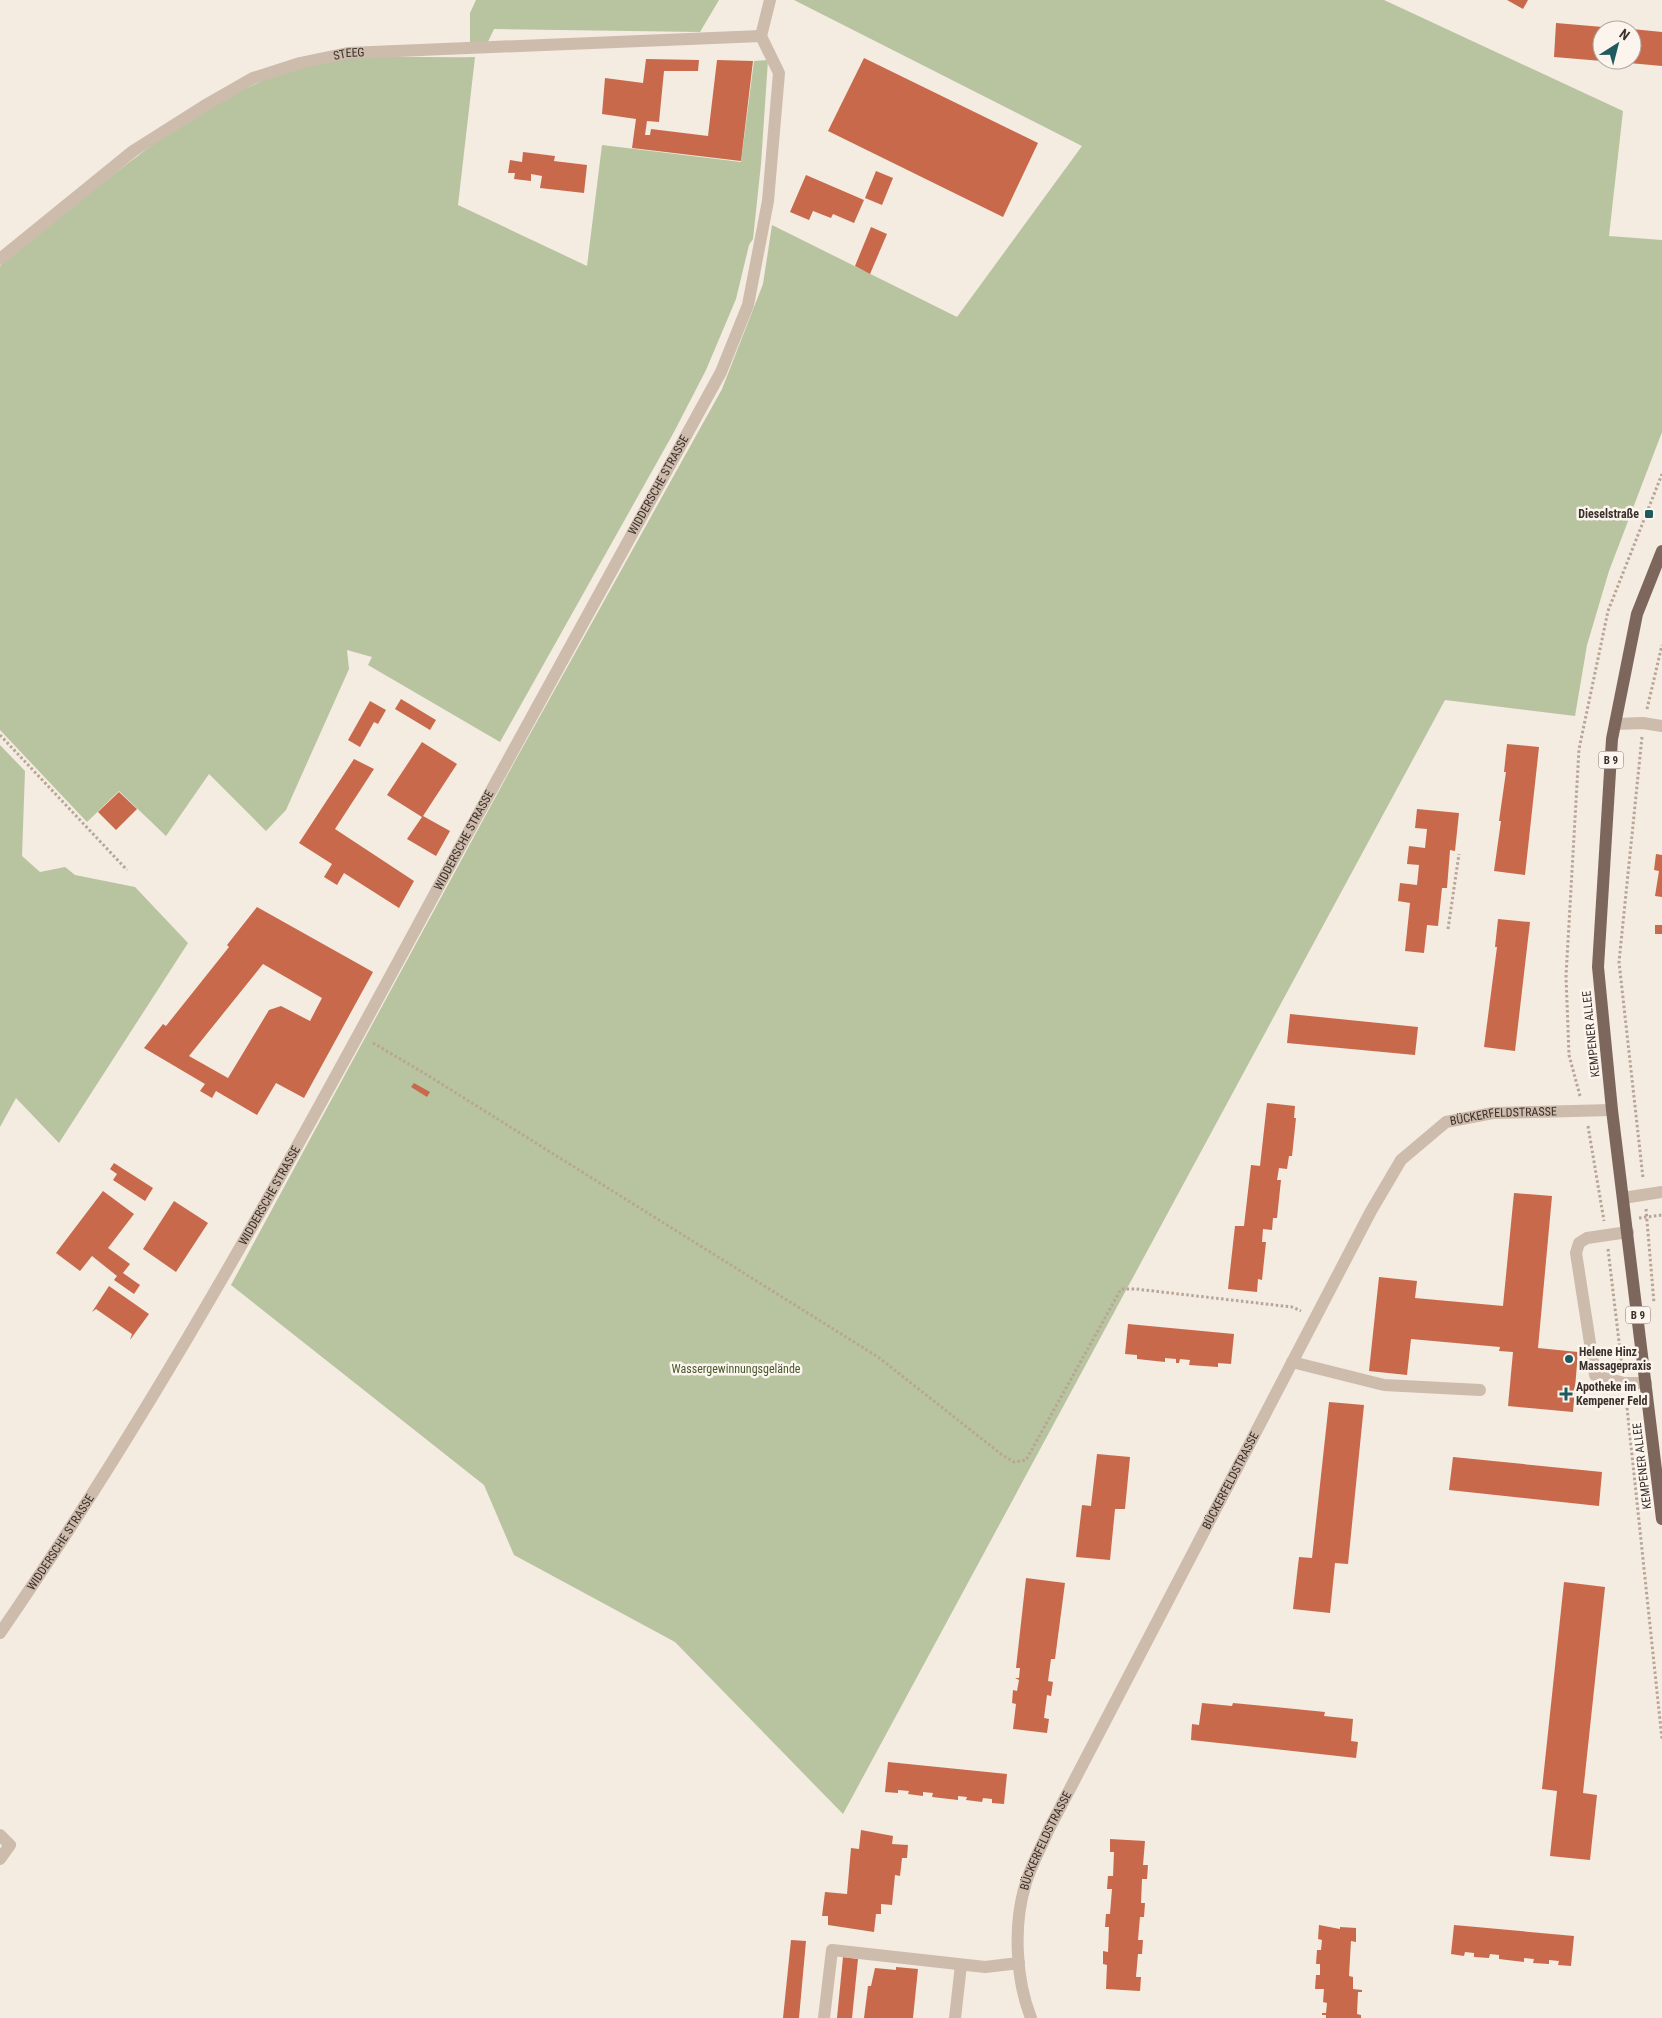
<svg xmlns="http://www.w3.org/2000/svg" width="1662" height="2018" font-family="'Roboto Condensed',sans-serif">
<rect width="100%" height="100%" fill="#f4ebe1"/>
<g fill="#b8c4a0">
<path d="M 476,0 L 719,0 L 700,32 L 494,29 L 486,46 L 470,46 L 470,13 Z"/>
<path d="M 794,0 L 1384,0 L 1623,111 L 1609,236 L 1662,240 L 1662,432 L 1609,571 L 1587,645 L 1575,716 L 1445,700 L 843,1814 L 675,1642 L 514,1555 L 484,1485 L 231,1285 L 515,761 L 722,389 L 763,284 L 772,225 L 957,317 L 1082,146 Z"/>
<path d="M 475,57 L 458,205 L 587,266 L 602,145 L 741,162 L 754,61 L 768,60 L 761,164 L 753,239 L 749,245 L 736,299 L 706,370 L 674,432 L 500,742 L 368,665 L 372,657 L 347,650 L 349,669 L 286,810 L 266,831 L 209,774 L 166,836 L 119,791 L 87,822 L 0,730 L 0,266 C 94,192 219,72 342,59 C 386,55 431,58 475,57 Z"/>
<path d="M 0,745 L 25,771 L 22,856 L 40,872 L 65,867 L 75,875 L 135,887 L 188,943 L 59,1143 L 16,1098 L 0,1127 Z"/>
</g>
<g fill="#c8694b" fill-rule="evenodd">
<path d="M 1507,0 L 1528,0 L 1523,9 Z"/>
<path d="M 1556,23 L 1626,29 L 1625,30 L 1602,30 L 1602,61 L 1554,57 Z"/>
<path d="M 1632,29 L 1662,32 L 1662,66 L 1607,61 L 1632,60 Z"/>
<path d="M 864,58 L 1038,143 L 1003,217 L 828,131 Z"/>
<path d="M 646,59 L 699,60 L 698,71 L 664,71 L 659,122 L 647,121 L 645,135 L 650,135 L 651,129 L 708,136 L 717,60 L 753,61 L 741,161 L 632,148 L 636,119 L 602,114 L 605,78 L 643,83 Z"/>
<path d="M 523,152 L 555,156 L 554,161 L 587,165 L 584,193 L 540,188 L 542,176 L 531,174 L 531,181 L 514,179 L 515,173 L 508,173 L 510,160 L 522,162 Z"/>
<path d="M 876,171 L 893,178 L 882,205 L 865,198 Z"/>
<path d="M 806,175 L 864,200 L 854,223 L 833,214 L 831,218 L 813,211 L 809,220 L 790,212 Z"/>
<path d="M 871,227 L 887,234 L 870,274 L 855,266 Z"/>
<path d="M 401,699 L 436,720 L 430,730 L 395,709 Z"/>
<path d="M 370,701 L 386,710 L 378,724 L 374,722 L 360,747 L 348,740 Z"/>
<path d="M 422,742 L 457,764 L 423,816 L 450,831 L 436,856 L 407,839 L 422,817 L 387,795 Z"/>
<path d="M 1507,744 L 1539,747 L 1525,875 L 1494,871 L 1501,821 L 1499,821 L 1506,772 L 1504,772 Z"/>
<path d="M 354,759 L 374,769 L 335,829 L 414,881 L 399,908 L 344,873 L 337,885 L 324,877 L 332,864 L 299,843 Z"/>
<path d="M 119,792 L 137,809 L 116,830 L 98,812 Z"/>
<path d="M 1417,809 L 1459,813 L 1455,851 L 1450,850 L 1447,888 L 1442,888 L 1438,926 L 1427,925 L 1424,953 L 1405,951 L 1410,903 L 1398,901 L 1400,883 L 1417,885 L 1419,865 L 1407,864 L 1409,846 L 1425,848 L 1427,829 L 1415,828 Z"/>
<path d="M 1656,854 L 1662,855 L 1662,897 L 1655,896 L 1659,871 L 1654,870 Z"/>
<path d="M 257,907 L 373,972 L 304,1098 L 276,1083 L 257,1115 L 216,1091 L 212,1098 L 200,1091 L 205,1084 L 144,1048 L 163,1024 L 166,1026 L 229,947 L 227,945 ZM 263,964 L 322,998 L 310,1021 L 281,1006 L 269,1010 L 228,1078 L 189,1056 Z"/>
<path d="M 1498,919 L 1530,922 L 1515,1051 L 1484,1047 L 1497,947 L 1495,947 Z"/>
<rect x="1655" y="925" width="7" height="9"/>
<path d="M 1290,1014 L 1418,1027 L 1415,1055 L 1287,1043 Z"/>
<path d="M 414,1083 L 430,1092 L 427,1097 L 411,1087 Z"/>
<path d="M 1267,1103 L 1295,1106 L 1294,1118 L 1296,1118 L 1292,1156 L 1289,1156 L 1287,1169 L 1279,1168 L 1277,1180 L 1281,1180 L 1277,1218 L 1273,1218 L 1272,1230 L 1263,1229 L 1262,1242 L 1266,1242 L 1262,1280 L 1258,1279 L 1257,1292 L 1228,1289 L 1235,1226 L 1244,1226 L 1251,1165 L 1260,1166 Z"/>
<path d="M 114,1163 L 153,1188 L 145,1201 L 113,1180 L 117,1174 L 110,1169 Z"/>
<path d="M 103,1191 L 134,1214 L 108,1248 L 130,1264 L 123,1273 L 140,1285 L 134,1294 L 114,1280 L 117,1276 L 92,1256 L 80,1271 L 56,1253 Z"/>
<path d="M 1514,1193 L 1552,1196 L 1538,1348 L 1578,1352 L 1573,1412 L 1508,1406 L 1513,1352 L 1499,1351 L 1500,1347 L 1411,1339 L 1407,1375 L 1369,1371 L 1379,1277 L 1417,1281 L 1415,1298 L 1503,1306 Z"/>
<path d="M 174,1201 L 208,1223 L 176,1272 L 143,1249 Z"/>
<path d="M 109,1286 L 149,1314 L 130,1340 L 132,1334 L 96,1309 L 92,1312 Z"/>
<path d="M 1128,1324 L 1234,1334 L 1231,1364 L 1218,1363 L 1218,1367 L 1189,1365 L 1190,1360 L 1180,1359 L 1179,1363 L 1176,1363 L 1176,1359 L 1165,1358 L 1165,1362 L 1137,1359 L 1137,1355 L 1125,1354 Z"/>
<path d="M 1329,1402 L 1364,1405 L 1348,1564 L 1335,1563 L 1330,1613 L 1293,1609 L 1299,1557 L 1312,1558 Z"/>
<path d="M 1097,1454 L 1130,1457 L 1125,1509 L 1115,1509 L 1110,1560 L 1076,1557 L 1082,1505 L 1091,1506 Z"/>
<path d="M 1453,1457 L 1602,1472 L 1599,1506 L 1449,1490 Z"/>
<path d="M 1026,1578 L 1065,1583 L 1055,1659 L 1051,1659 L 1048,1681 L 1053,1682 L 1051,1696 L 1047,1695 L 1044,1718 L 1049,1719 L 1047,1733 L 1013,1729 L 1016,1704 L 1012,1703 L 1013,1690 L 1017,1691 L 1019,1680 L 1015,1678 L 1019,1678 L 1020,1668 L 1016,1668 Z"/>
<path d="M 1564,1582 L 1605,1587 L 1583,1793 L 1597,1795 L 1590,1860 L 1550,1856 L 1557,1791 L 1542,1789 Z"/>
<path d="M 1202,1703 L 1232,1706 L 1233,1703 L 1325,1712 L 1324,1716 L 1353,1719 L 1351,1741 L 1358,1742 L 1356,1758 L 1191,1740 L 1192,1724 L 1199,1725 Z"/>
<path d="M 888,1762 L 1007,1774 L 1004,1804 L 992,1803 L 992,1799 L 983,1798 L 982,1802 L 966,1800 L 967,1797 L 958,1796 L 958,1800 L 932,1797 L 933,1793 L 923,1792 L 923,1796 L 908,1794 L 909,1791 L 898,1790 L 898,1793 L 885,1792 Z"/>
<path d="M 861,1830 L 893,1836 L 892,1844 L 908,1845 L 907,1858 L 902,1858 L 900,1876 L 895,1875 L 892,1905 L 881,1904 L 881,1914 L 876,1914 L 874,1932 L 828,1925 L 828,1916 L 822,1916 L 825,1892 L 847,1894 L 851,1848 L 859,1849 Z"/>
<path d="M 1110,1839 L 1145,1841 L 1143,1865 L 1148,1865 L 1147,1879 L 1142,1879 L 1141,1903 L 1145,1903 L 1144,1917 L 1140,1917 L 1138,1940 L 1143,1940 L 1142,1954 L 1138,1954 L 1136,1977 L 1141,1977 L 1140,1991 L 1106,1989 L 1107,1965 L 1103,1964 L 1103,1951 L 1108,1952 L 1109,1927 L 1105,1927 L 1106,1914 L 1110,1914 L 1112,1889 L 1107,1889 L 1108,1876 L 1113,1876 L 1114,1852 L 1110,1852 Z"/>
<path d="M 1319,1925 L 1340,1929 L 1340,1927 L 1356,1928 L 1356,1942 L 1351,1941 L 1349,1976 L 1353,1977 L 1353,1989 L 1362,1990 L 1362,1992 L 1358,1992 L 1357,2014 L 1361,2015 L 1361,2018 L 1326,2018 L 1326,2015 L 1322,2015 L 1322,2013 L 1326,2013 L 1327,2003 L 1323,2002 L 1324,1989 L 1315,1989 L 1316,1975 L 1320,1975 L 1320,1964 L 1316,1964 L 1317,1950 L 1321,1950 L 1322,1940 L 1318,1939 Z"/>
<path d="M 1454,1925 L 1574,1936 L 1571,1966 L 1558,1965 L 1559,1961 L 1549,1960 L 1549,1964 L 1533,1963 L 1534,1959 L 1524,1958 L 1524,1962 L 1499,1959 L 1499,1955 L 1490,1954 L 1489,1958 L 1474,1957 L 1474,1953 L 1465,1952 L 1464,1956 L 1451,1954 Z"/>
<path d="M 791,1940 L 806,1941 L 799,2018 L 783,2018 Z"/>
<path d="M 843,1957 L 858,1959 L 852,2018 L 837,2018 Z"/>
<path d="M 896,1967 L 918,1969 L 913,2018 L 864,2018 L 868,1986 L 871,1986 L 875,1968 L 896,1970 Z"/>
</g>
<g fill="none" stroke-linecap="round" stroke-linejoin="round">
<g stroke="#b9a596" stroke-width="3" stroke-dasharray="2.5 2.5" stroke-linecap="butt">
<path d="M 1647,709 L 1662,645"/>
<path d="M 0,735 L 127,870"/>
<path d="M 1642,737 L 1619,962 L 1643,1178"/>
<path d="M 1448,929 L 1459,854"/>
<path d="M 373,1043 L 424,1073 L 878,1357 L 1001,1454 L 1014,1462 L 1026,1460 L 1121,1289 L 1136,1289 L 1292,1307 L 1301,1311"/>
<path d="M 1580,1096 L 1569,1055 L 1566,976 L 1579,749 L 1608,611 L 1662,474"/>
<path d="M 1588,1126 L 1604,1221"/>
<path d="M 1646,1209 L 1654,1303"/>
<path d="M 1639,1218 L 1662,1215"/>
<path d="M 1608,1249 L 1622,1367"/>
<path d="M 1626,1398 L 1662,1739"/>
</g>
<g stroke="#cdbbac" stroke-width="12">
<path id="s1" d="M 0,259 L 133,151 L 204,106 L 253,78 L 300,63 L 348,53 L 761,36"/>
<path d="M 1615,724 L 1643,723 L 1662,726"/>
<path d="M 1623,1198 L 1662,1192"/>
<path d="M 1628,1232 L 1587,1238 L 1579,1243 L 1576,1253 L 1595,1375 L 1624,1383 L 1646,1383"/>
<path d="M 1292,1362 L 1384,1385 L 1480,1390"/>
<path id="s2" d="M 0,1633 C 167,1391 307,1131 447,871 C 537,704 629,538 721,372 L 748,305 L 768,201 L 779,73 L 761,36 L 770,0"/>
<path d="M 0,1835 L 10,1845 L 0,1859"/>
<path d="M 824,2018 L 832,1950 L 985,1967 L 1019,1963"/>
<path d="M 955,2018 L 961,1965"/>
<path id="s3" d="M 1031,2018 C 1016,1980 1013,1926 1025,1886 C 1030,1867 1041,1848 1049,1829 L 1371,1211 L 1401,1160 L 1446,1122 L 1493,1113 L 1612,1110"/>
</g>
<path stroke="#7d675c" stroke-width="12" d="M 1662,551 L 1637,614 L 1612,739 L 1598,967 L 1612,1110 L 1662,1519"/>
</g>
<g fill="#1f5a5e" stroke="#fbf5ee" stroke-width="2">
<rect x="1644" y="509" width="10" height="10" rx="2.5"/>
<circle cx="1569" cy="1359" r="5"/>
<path d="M1563.5 1386.5h5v5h5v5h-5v5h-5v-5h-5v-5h5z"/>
</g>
<g text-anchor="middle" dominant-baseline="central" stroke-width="5" stroke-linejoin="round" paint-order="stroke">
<g fill="#fbf5ee" stroke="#756b66" stroke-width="1">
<rect x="1598.5" y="751.5" width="25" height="17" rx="4"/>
<rect x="1625.5" y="1306.5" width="25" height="17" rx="4"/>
</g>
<g font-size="11" font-weight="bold" fill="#3b302b">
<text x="1611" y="760">B 9</text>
<text x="1638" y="1315">B 9</text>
</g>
<g font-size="12" fill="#3b302b" stroke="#fbf5ee">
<text stroke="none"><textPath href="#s1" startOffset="411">STEEG</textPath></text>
<text stroke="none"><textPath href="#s2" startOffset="1324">WIDDERSCHE STRASSE</textPath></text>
<text stroke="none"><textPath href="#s2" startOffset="919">WIDDERSCHE STRASSE</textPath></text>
<text transform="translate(1591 1034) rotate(-96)">KEMPENER ALLEE</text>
<text stroke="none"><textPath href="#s3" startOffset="1069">BÜCKERFELDSTRASSE</textPath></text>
<text stroke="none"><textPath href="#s2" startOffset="514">WIDDERSCHE STRASSE</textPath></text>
<text transform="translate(1642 1466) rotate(-97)">KEMPENER ALLEE</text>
<text stroke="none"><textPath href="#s3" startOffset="589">BÜCKERFELDSTRASSE</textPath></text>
<text stroke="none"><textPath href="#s2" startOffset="109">WIDDERSCHE STRASSE</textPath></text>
<text stroke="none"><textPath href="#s3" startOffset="184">BÜCKERFELDSTRASSE</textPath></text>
</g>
<g font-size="12" font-weight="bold" fill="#3b302b" stroke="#fbf5ee" text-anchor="start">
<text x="1639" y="514" text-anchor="end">Dieselstraße</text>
<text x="1579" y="1352">Helene Hinz<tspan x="1579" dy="14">Massagepraxis</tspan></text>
<text x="1576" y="1387">Apotheke im<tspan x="1576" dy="14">Kempener Feld</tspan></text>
</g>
<g font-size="12" fill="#4a5a2e" stroke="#fbf5ee">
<text x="736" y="1369">Wassergewinnungsgelände</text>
</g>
</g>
<g transform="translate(1617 45) rotate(36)"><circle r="24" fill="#fbf5ee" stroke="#aea6a0"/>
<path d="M0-4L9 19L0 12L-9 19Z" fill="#1f5a5e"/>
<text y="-8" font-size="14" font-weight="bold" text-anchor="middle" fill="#3b302b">N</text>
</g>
</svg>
